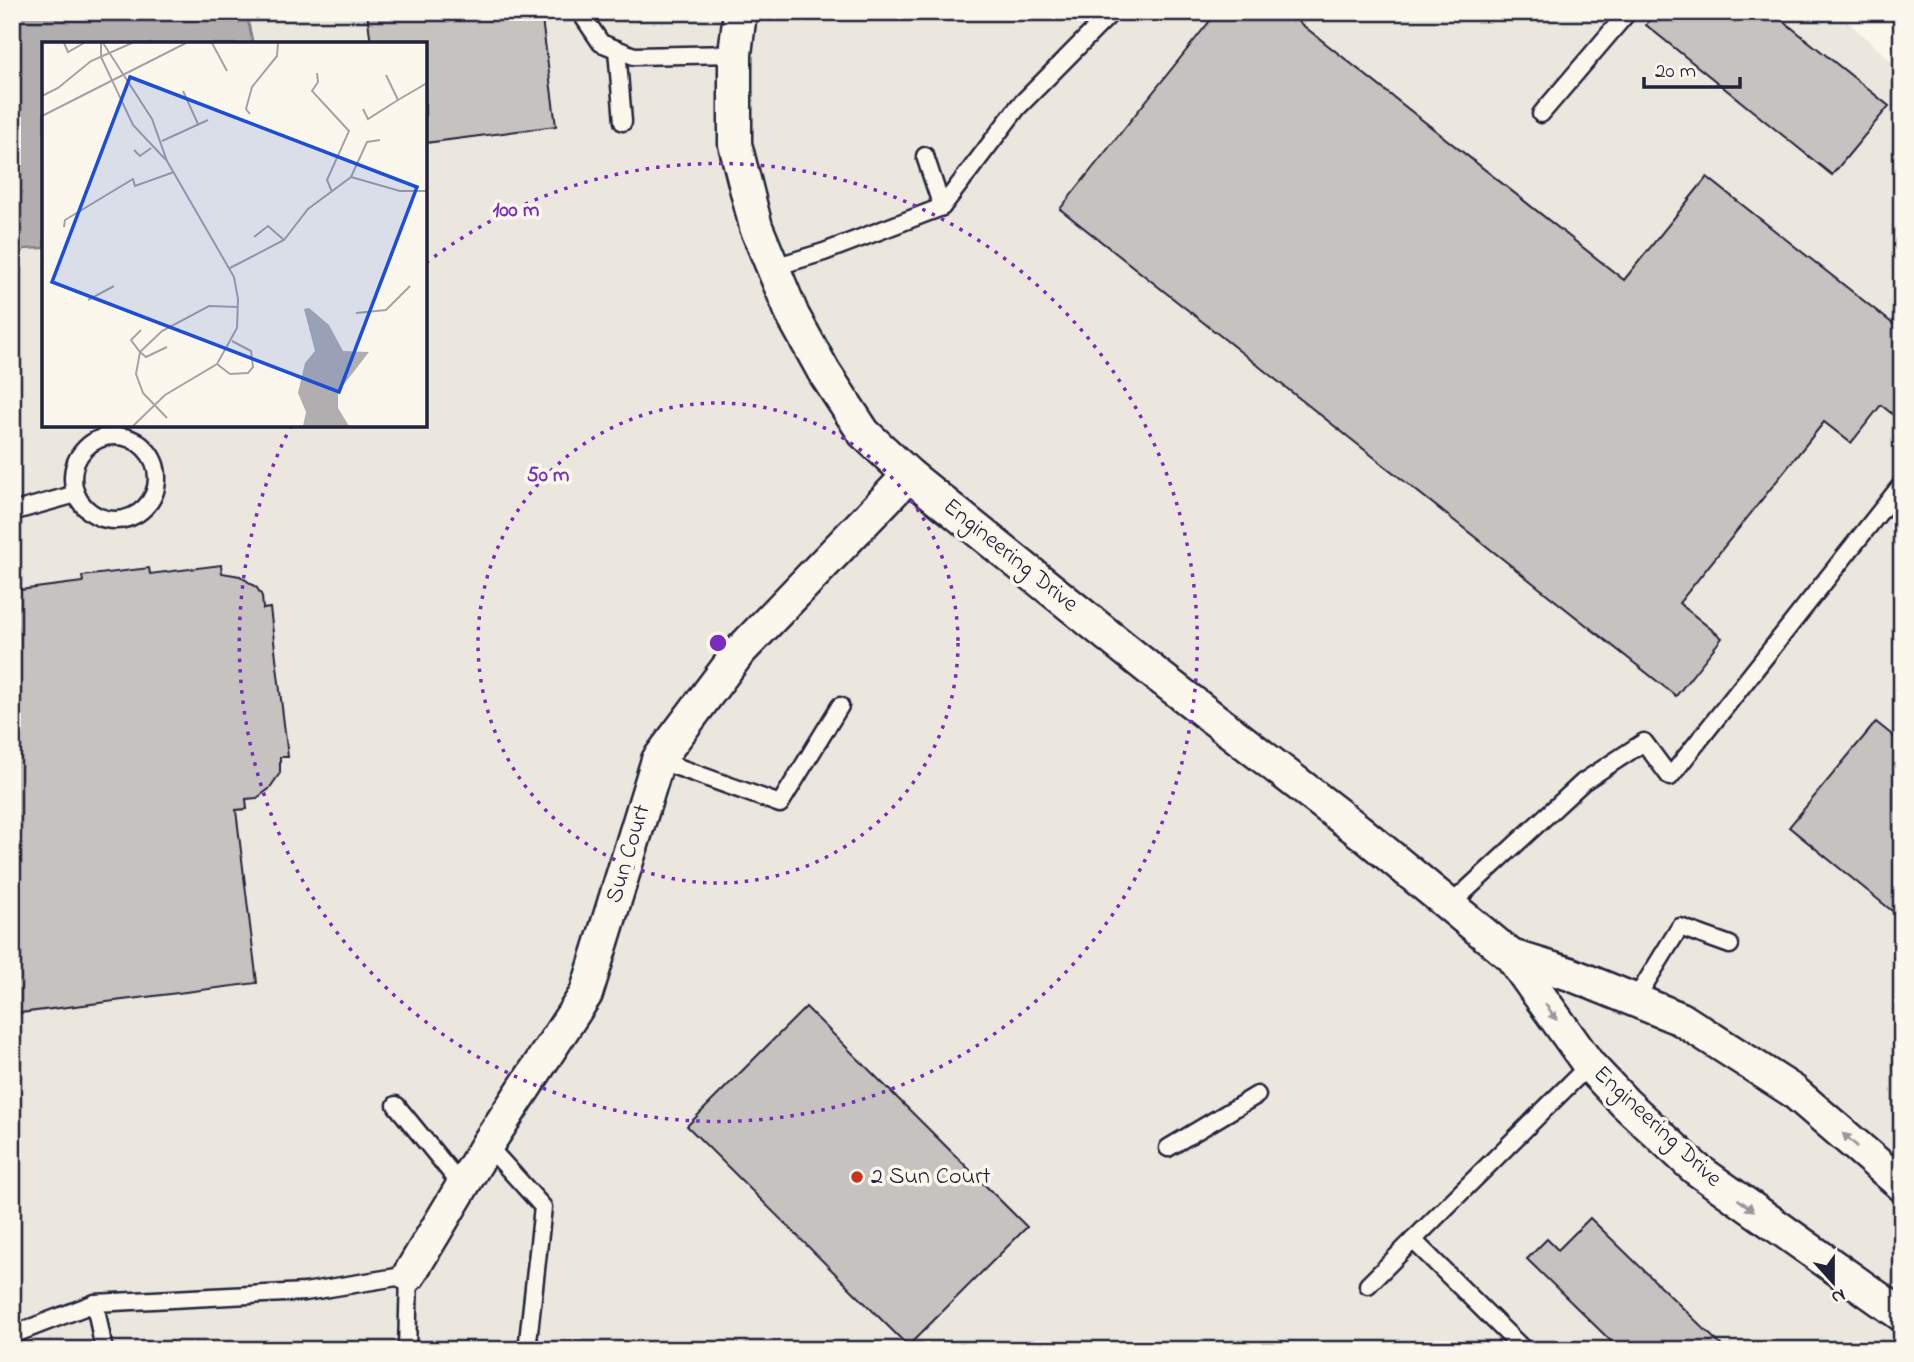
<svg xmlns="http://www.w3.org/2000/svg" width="1914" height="1362" font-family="'Indie Flower',sans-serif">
<rect width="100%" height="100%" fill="#fbf7ec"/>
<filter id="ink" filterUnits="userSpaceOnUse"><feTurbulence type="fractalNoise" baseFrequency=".0143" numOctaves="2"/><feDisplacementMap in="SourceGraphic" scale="14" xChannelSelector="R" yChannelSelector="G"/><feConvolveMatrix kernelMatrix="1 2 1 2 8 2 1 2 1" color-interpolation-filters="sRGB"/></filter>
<g filter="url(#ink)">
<path fill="#ebe7df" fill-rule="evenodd" d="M 12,12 L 1837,12 L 1902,71 L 1902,1350 L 12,1350 ZM 44,44 L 425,44 L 425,425 L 44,425 Z"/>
<path fill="#b1aeb0" stroke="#787681" stroke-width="2" d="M 12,12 L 246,12 L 253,44 L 44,44 L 44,248 L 25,249 L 12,255 Z"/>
<g fill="#c6c2c0" stroke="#22223b" stroke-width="2">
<path d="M 367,12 L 541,12 L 556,126 L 425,143 L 425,44 L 371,44 Z"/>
<path d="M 1217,12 L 1286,12 L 1624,280 L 1707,177 L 1902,331 L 1902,422 L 1881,405 L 1851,443 L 1824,422 L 1679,603 L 1722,638 L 1676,696 L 1060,209 Z"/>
<path d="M 1656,12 L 1772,12 L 1889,106 L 1832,175 L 1646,25 Z"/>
<path d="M 221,565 L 222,573 L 240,576 L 257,588 L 262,596 L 263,609 L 270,608 L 288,757 L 280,757 L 280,773 L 269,789 L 257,798 L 246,799 L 247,809 L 236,810 L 257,983 L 12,1014 L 12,591 L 83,582 L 82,576 L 149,568 L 150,574 Z"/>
<path d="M 1876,722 L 1902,743 L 1902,919 L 1789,827 Z"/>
<path d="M 806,1007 L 1027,1227 L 908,1346 L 687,1126 Z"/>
<path d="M 1590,1218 L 1726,1350 L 1620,1350 L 1527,1259 L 1547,1239 L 1558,1250 Z"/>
</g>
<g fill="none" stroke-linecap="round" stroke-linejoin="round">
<g stroke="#22223b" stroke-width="21">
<g id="lane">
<path d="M 580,12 L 601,43 L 634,56 L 735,54"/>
<path d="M 617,49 L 623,122"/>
<path d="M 1541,114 L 1628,12"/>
<path d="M 925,156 L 942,207"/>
<path d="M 774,267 L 824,252 L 942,207 L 1018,107 L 1112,12"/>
<circle cx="115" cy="478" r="42"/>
<path d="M 12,512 L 76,494"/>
<path d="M 658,760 L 780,804 L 840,706"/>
<path d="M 1449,906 L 1583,782 L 1644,742 L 1670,777 L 1902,484"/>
<path d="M 1635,1000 L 1680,927 L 1730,945"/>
<path d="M 396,1105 L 462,1186"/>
<path d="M 487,1145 L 543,1207 L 527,1350"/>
<path d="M 1168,1148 L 1257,1095"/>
<path d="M 1413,1240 L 1524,1350"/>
<path d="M 1368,1285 L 1589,1065"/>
<path d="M 95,1303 L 103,1345"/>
<path d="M 12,1335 L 95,1303 L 305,1292 L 409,1275 L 407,1350"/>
</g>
</g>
<g stroke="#22223b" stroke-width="37">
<g id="street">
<path d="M 740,12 L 735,54 L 735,144 L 756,227 L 793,316 L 824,372 L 864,433 L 909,475 L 1157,675 L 1363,834 L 1511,956 L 1589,1065 L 1625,1103 L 1695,1168 L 1902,1315"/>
<path d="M 1511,956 L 1570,974 L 1681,1019 L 1793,1091 L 1902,1185"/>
<path d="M 409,1275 L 487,1145 L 586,994 L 658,760 L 740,651 L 909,475"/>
</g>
</g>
<use href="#lane" stroke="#fbf7ec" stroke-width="16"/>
<use href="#street" stroke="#fbf7ec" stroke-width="32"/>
</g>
<defs><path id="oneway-solid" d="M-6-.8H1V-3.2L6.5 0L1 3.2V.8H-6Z" transform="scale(1.75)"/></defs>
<g fill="#99979c">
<use href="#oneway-solid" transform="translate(1551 1012) rotate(55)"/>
<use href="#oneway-solid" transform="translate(1850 1140) rotate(-139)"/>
<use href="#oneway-solid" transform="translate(1746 1205) rotate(36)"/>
</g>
</g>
<g fill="none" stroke="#7b2cbf" stroke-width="3.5" stroke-dasharray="3.5 7">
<circle cx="718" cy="643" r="240"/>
<path d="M426 263A479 479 0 1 1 291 426"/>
</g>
<circle fill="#c8321e" stroke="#fbf7ec" stroke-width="2.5" cx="857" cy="1177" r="7"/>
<g text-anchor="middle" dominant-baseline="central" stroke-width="7" stroke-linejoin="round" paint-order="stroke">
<g font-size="24" fill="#22223b" stroke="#fbf7ec">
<text transform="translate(1010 556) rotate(39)">Engineering Drive</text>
<text transform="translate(629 854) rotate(-73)">Sun Court</text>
<text transform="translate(1657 1127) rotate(43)">Engineering Drive</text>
</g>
<g font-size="24" fill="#22223b" stroke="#fbf7ec" text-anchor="start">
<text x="871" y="1177">2 Sun Court</text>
</g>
</g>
<g transform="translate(42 42)">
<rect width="385" height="385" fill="#fbf7ec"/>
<path d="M 267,266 L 287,283 L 301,309 L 327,310 L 296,350 L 296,366 L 307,384 L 261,384 L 264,370 L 256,351 L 263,321 L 273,309 L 262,267 Z" fill="#b1aeb0"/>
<path fill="none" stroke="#a4a2a5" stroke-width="2" d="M 22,1 L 26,10 L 42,1M 59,1 L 59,15 L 91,83 L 124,118M 61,1 L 110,77 L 125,119 L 192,235 L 196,257 L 195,286 L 175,322 L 123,353 L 91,384M 170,1 L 185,29M 275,31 L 276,40 L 270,49 L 307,89 L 285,138 L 290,150M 141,49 L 156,82M 0,54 L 16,46 L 49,19 L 90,1M 356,58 L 385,41M 321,67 L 326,77 L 356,58 L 344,33M 208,72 L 204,67 L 210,45 L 235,14 L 236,1M 0,74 L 144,1M 120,99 L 166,78M 92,108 L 98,114 L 109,106M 309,135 L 358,149 L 385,149M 22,185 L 23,178 L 91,137 L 93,144 L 132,130M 212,195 L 226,184 L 242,198M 188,226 L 242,198 L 266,167 L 309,135 L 325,100 L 338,98M 46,258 L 72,244M 314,271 L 344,268 L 368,244M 99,288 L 89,298 L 98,310 L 120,289 L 167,264 L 196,265M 125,305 L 104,315 L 98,310 L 94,332 L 101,351 L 125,376M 175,322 L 188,332 L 206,331 L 211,325 L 209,309 L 190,299"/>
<path fill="#1d4ed8" fill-opacity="0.15" stroke="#1d4ed8" stroke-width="3.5" d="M 88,35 L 375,145 L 297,350 L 10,240 Z"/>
<rect width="385" height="385" fill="none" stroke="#22223b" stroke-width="3.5"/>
</g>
<circle cx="718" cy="643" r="10" fill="#7b2cbf" stroke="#fbf7ec" stroke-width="3.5"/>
<g font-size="21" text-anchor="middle" font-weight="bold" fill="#7b2cbf" stroke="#fbf7ec" stroke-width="7" stroke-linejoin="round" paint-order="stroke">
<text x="516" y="216">100 m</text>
<text x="548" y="481">50 m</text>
</g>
<rect width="1914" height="1362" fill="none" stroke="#fbf7ec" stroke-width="42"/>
<rect x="21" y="21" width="1872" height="1320" fill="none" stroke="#22223b" stroke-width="2.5" filter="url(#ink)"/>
<g transform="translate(1833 1282) rotate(159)" stroke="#fbf7ec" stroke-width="5" paint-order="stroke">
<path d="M0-5L12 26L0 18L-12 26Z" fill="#22223b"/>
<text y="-10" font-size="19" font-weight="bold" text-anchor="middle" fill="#22223b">N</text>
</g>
<path d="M1644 77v10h96v-10" fill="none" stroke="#22223b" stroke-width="3.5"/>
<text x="1655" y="77" font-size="21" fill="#22223b" stroke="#fbf7ec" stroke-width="5" paint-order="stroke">20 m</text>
</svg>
